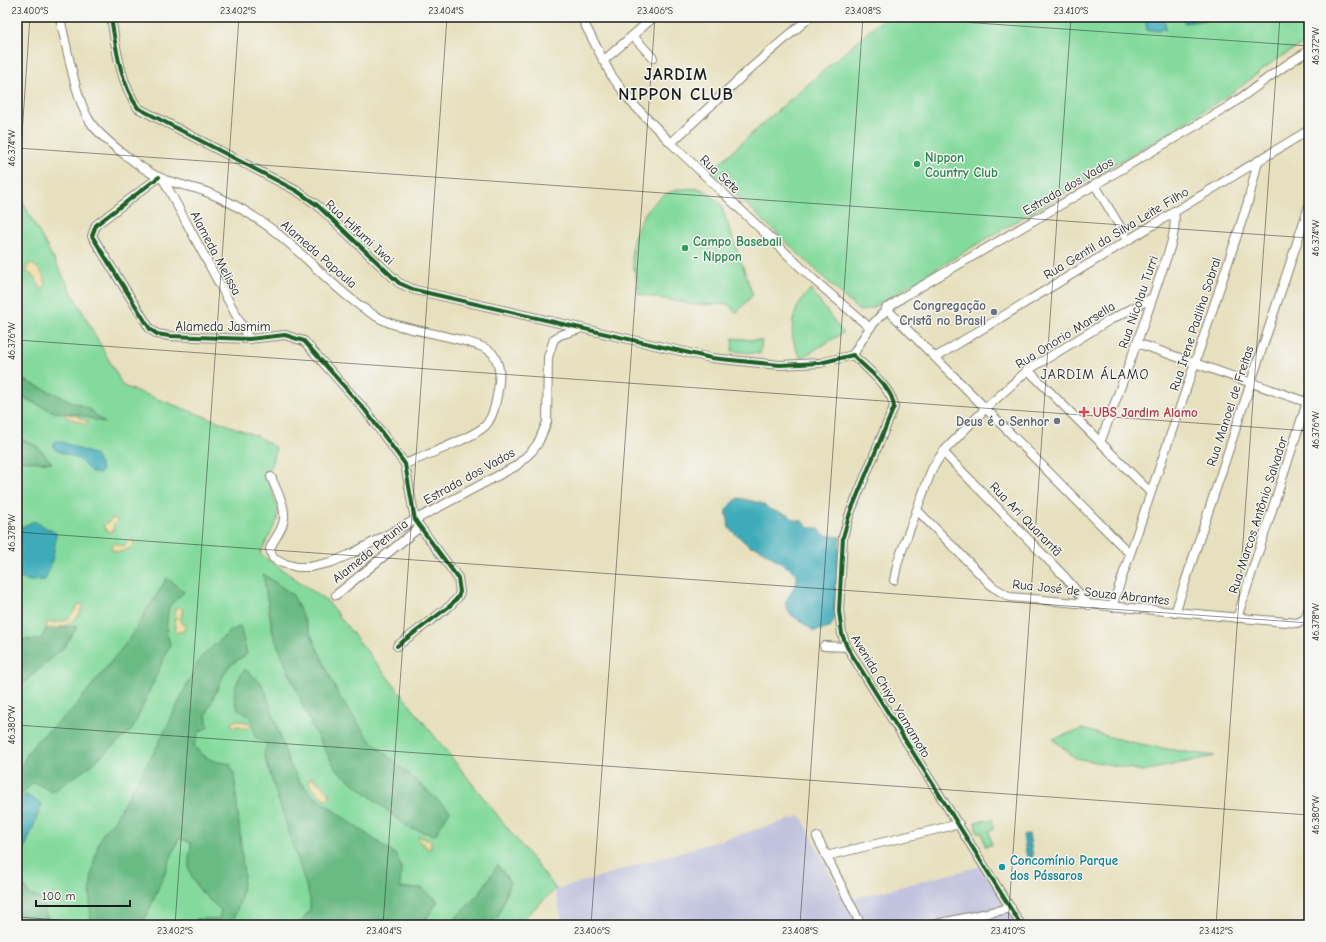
<svg xmlns="http://www.w3.org/2000/svg" width="1326" height="942" font-family="'Comic Neue',sans-serif">
<rect width="100%" height="100%" fill="#f6f6f2"/>
<filter id="ink" filterUnits="userSpaceOnUse"><feTurbulence type="fractalNoise" baseFrequency=".025" numOctaves="2"/><feDisplacementMap in="SourceGraphic" scale="8" xChannelSelector="R" yChannelSelector="G"/><feConvolveMatrix kernelMatrix="1 2 1 2 8 2 1 2 1" color-interpolation-filters="sRGB"/></filter>
<filter id="wash" filterUnits="userSpaceOnUse"><feTurbulence type="fractalNoise" baseFrequency=".012" numOctaves="4" result="noise"/><feDisplacementMap in="SourceGraphic" scale="16" xChannelSelector="R" yChannelSelector="G"/><feGaussianBlur stdDeviation="0.9" result="paint"/><feColorMatrix in="noise" values="0 0 0 0 0 0 0 0 0 0 0 0 0 0 0 0 0 1.4 0 .05"/><feComposite in="paint" operator="in"/></filter>
<g filter="url(#wash)">
<rect width="100%" height="100%" fill="#e7e0be"/>
<path fill="#c1c2dd" d="M 801,816 L 844,901 L 982,866 L 1018,925 L 563,925 L 555,890 Z"/>
<g fill="#84da9d" stroke="#507b5c">
<path d="M 885,17 L 1309,17 L 1309,40 L 1271,63 L 1242,86 L 1177,128 L 984,240 L 872,308 L 863,311 L 858,310 L 711,171 L 768,119 Z"/>
<path d="M 698,188 L 709,193 L 721,205 L 753,295 L 736,313 L 728,304 L 695,305 L 638,294 C 639,278 633,271 632,258 C 630,232 648,199 673,191 C 681,188 690,189 698,188 Z"/>
<path d="M 17,192 L 123,386 L 257,436 L 276,448 L 267,479 L 278,509 L 277,521 L 260,554 L 327,601 L 556,889 L 516,925 L 17,925 Z"/>
<path d="M 811,290 L 843,333 L 801,358 C 786,336 791,306 811,290 Z"/>
<path d="M 733,338 L 762,341 L 760,354 L 732,351 Z"/>
<path d="M 1082,729 C 1126,743 1170,750 1215,756 L 1143,771 L 1075,758 L 1053,739 Z"/>
<path d="M 992,819 L 994,829 L 989,830 L 992,845 L 985,846 L 982,832 L 977,832 L 975,822 Z"/>
</g>
<g fill="#6bba84" stroke="#446b50">
<path d="M 17,377 L 89,409 L 105,423 L 77,414 L 54,412 L 17,395 Z"/>
<path d="M 17,437 L 38,447 L 52,463 L 17,460 Z"/>
<path d="M 263,574 L 293,595 L 339,696 L 369,739 L 450,811 L 435,835 L 409,828 L 336,769 L 312,727 L 273,634 Z"/>
<path d="M 167,578 L 184,592 L 169,606 L 166,631 L 170,645 L 132,730 L 86,769 L 52,792 L 34,782 L 23,792 L 17,810 L 17,774 L 29,751 L 37,741 L 73,709 L 127,642 Z"/>
<path d="M 78,626 L 65,646 L 17,689 L 17,644 L 20,640 L 41,639 L 46,629 Z"/>
<path d="M 240,626 L 247,654 L 229,666 L 223,676 L 206,715 L 208,727 L 199,732 L 194,745 C 203,760 214,761 230,764 L 234,774 L 244,876 L 241,898 L 232,925 L 187,925 L 197,919 L 219,919 L 221,910 C 207,898 193,887 189,868 C 188,860 191,850 191,843 L 179,838 L 143,925 L 92,925 C 87,902 92,852 104,831 C 106,828 110,825 113,822 L 157,747 L 200,658 L 228,633 Z"/>
<path d="M 245,669 L 261,683 L 266,693 L 289,763 L 300,782 L 315,797 L 396,855 L 401,866 L 400,888 L 422,888 L 438,901 L 422,925 L 299,925 L 310,910 L 310,898 L 264,755 L 267,744 L 254,736 C 254,728 254,721 247,715 C 245,713 241,712 239,710 C 229,698 237,679 245,669 Z"/>
<path d="M 498,865 L 510,882 L 498,917 L 490,925 L 448,925 L 479,894 Z"/>
<path d="M 17,884 L 23,886 L 30,895 L 41,899 L 48,920 L 46,925 L 17,925 Z"/>
</g>
<g fill="#eeda9e" stroke="#857b5d">
<path d="M 29,263 C 38,266 46,276 45,286 L 42,290 L 34,277 L 26,271 Z"/>
<path d="M 65,414 L 75,415 L 89,423 L 87,425 L 64,416 Z"/>
<path d="M 113,518 L 118,520 L 114,524 L 113,531 L 110,532 L 104,528 L 104,525 Z"/>
<path d="M 130,540 L 133,540 L 134,545 L 123,552 L 113,551 L 111,548 L 114,543 L 124,546 Z"/>
<path d="M 79,604 L 82,605 C 83,618 60,632 47,628 L 46,623 C 53,621 65,624 70,617 C 74,613 75,608 79,604 Z"/>
<path d="M 179,606 L 183,610 L 180,621 L 185,627 L 185,630 L 177,633 L 175,631 L 176,626 L 174,619 L 176,618 L 175,609 Z"/>
<path d="M 237,720 L 250,723 L 251,725 L 247,729 L 239,726 L 232,727 L 232,722 Z"/>
<path d="M 311,777 L 325,788 L 331,797 L 326,799 C 319,796 312,788 308,782 Z"/>
<path d="M 418,836 L 431,841 L 431,848 L 429,849 L 419,841 Z"/>
</g>
<g fill="#3cabb9" stroke="#2c646a">
<path d="M 1145,17 L 1164,17 L 1166,29 L 1147,31 Z"/>
<path d="M 1183,17 L 1206,17 L 1206,20 L 1184,23 Z"/>
<path d="M 57,440 L 95,455 L 102,469 L 100,474 L 91,472 L 79,459 L 55,450 L 53,443 Z"/>
<path d="M 738,498 L 761,503 L 771,510 L 789,515 L 794,520 L 802,521 L 809,528 L 818,528 L 825,535 L 840,537 L 835,618 L 830,628 L 814,631 L 789,613 L 785,603 L 797,582 L 795,572 L 757,547 L 749,546 L 729,528 L 726,509 Z"/>
<path d="M 34,521 L 56,533 C 55,550 52,564 45,580 L 31,581 L 17,578 L 17,531 L 20,528 Z"/>
<path d="M 25,794 L 42,804 L 17,869 L 17,821 Z"/>
<path d="M 1029,834 L 1033,857 L 1027,858 L 1023,835 Z"/>
</g>
</g>
<g filter="url(#ink)">
<g fill="none" stroke-linecap="round" stroke-linejoin="round">
<g stroke="#827e6d" stroke-width="10">
<g id="minor">
<path d="M 111,17 C 116,48 120,82 138,108 L 297,191 L 317,205 L 399,283 L 415,290 L 711,358 L 780,365 L 820,363 L 853,355"/>
<path d="M 581,17 L 611,75 L 631,102 L 671,143 L 814,280 L 869,327"/>
<path d="M 60,19 C 67,46 76,102 91,123 C 102,139 146,173 165,180 C 178,184 191,187 204,191 C 228,200 253,215 273,230 C 310,258 348,306 390,323 C 410,331 483,340 493,354 C 501,366 500,377 498,390 C 496,402 494,415 486,425 C 474,438 423,456 405,464"/>
<path d="M 633,36 L 653,58"/>
<path d="M 603,61 L 654,17"/>
<path d="M 671,143 L 751,68 L 810,17"/>
<path d="M 159,177 L 96,225 L 92,236 L 150,329 L 157,334 L 169,336 L 249,339 L 285,335 L 304,341 L 365,410 L 405,464 L 415,520 L 458,578 L 460,592 L 458,597 L 451,605 L 397,646"/>
<path d="M 163,179 L 249,339"/>
<path d="M 1095,185 L 1128,240"/>
<path d="M 886,308 L 1129,553"/>
<path d="M 1137,343 L 1309,403"/>
<path d="M 853,355 C 865,367 893,389 894,407 L 850,513 L 843,537 L 839,611 L 842,634 L 847,647 L 1021,925"/>
<path d="M 853,355 C 867,330 878,314 903,297 L 1226,108 C 1254,90 1279,67 1309,51"/>
<path d="M 936,357 L 1309,130"/>
<path d="M 1028,370 L 1150,492"/>
<path d="M 1100,443 C 1120,389 1140,336 1158,282 C 1165,260 1178,235 1174,211"/>
<path d="M 943,452 L 1064,576 L 1089,605"/>
<path d="M 271,477 C 276,490 288,509 283,523 C 281,532 273,540 270,549 L 273,558 L 282,563 L 297,567 L 310,567 L 332,562 L 351,554 L 516,466 L 532,451 L 538,443 L 547,422 L 548,357 L 554,339 L 560,335 L 577,330"/>
<path d="M 917,510 L 993,587 L 1010,597 L 1297,623 L 1305,619 L 1309,607"/>
<path d="M 894,580 L 898,561 L 932,469 L 943,452 L 986,408 L 1028,370 L 1108,321 L 1152,298"/>
<path d="M 336,595 L 420,527"/>
<path d="M 1112,607 L 1195,363 L 1248,202 L 1258,161"/>
<path d="M 1175,613 L 1309,206"/>
<path d="M 1237,618 L 1309,396"/>
<path d="M 824,646 L 847,647"/>
<path d="M 817,837 L 861,925"/>
<path d="M 826,856 L 959,824"/>
<path d="M 932,925 L 1011,908"/>
</g>
</g>
<use href="#minor" stroke="#fff" stroke-width="8"/>
<g stroke="#f6f6f2" stroke-width="6">
<g id="cycleway">
<path d="M 111,17 C 116,48 120,82 138,108 L 297,191 L 317,205 L 399,283 L 415,290 L 711,358 L 780,365 L 820,363 L 853,355 L 858,360 C 870,372 893,388 894,407 L 850,513 L 843,537 L 839,611 L 842,634 L 847,647 L 1021,925"/>
<path d="M 159,177 L 96,225 L 92,236 L 150,329 L 157,334 L 169,336 L 249,339 L 285,335 L 304,341 L 365,410 L 405,464 L 415,520 L 458,578 L 460,592 L 458,597 L 451,605 L 397,646"/>
</g>
</g>
<use href="#cycleway" stroke="#1b5e20" stroke-width="4"/>
</g>
</g>
<path fill="none" stroke="#1c1c1c" stroke-width="1" stroke-opacity="0.45" d="M 890,17 L 1309,46M 17,148 L 1309,238M 17,208 L 30,17M 17,340 L 1309,431M 17,532 L 1309,623M 17,725 L 1309,815M 17,917 L 135,925M 175,925 L 239,17M 383,925 L 447,17M 591,925 L 655,17M 800,925 L 863,17M 1008,925 L 1071,17M 1216,925 L 1280,17"/>
<g fill="#2e9e5b" stroke="#f6f6f2" stroke-width="1.5">
<circle cx="917" cy="164" r="4"/>
<circle cx="685" cy="248" r="4"/>
</g>
<g fill="#6b7280" stroke="#f6f6f2" stroke-width="1.5">
<circle cx="994" cy="312" r="4"/>
<circle cx="1057" cy="421" r="4"/>
</g>
<path fill="#e0444e" stroke="#f6f6f2" stroke-width="1.5" d="M1082 406h4v4h4v4h-4v4h-4v-4h-4v-4h4z"/>
<circle fill="#0f9aa8" stroke="#f6f6f2" stroke-width="1.5" cx="1002" cy="867" r="4"/>
<g text-anchor="middle" dominant-baseline="central" stroke-width="3" stroke-linejoin="round" paint-order="stroke">
<g font-size="13" font-weight="bold" fill="#27864d" stroke="#f6f6f2" text-anchor="start">
<text x="925" y="157">Nippon<tspan x="925" dy="15">Country Club</tspan></text>
<text x="693" y="241">Campo Baseball<tspan x="693" dy="15">- Nippon</tspan></text>
</g>
<g font-size="13" fill="#1c1c1c" stroke="#f6f6f2">
<text transform="translate(720 174) rotate(43)">Rua Sete</text>
<text transform="translate(1068 186) rotate(-30)">Estrada dos Vados</text>
<text transform="translate(360 232) rotate(43)">Rua Hifumi Iwai</text>
<text transform="translate(1116 233) rotate(-31)">Rua Gentil da Silva Leite Filho</text>
<text transform="translate(216 253) rotate(62)">Alameda Melissa</text>
<text transform="translate(319 254) rotate(41)">Alameda Papoula</text>
<text transform="translate(1138 302) rotate(-71)">Rua Nicolau Turri</text>
<text transform="translate(1195 324) rotate(-72)">Rua Irene Padilha Sobral</text>
<text x="223" y="326">Alameda Jasmim</text>
<text transform="translate(1065 335) rotate(-32)">Rua Onorio Marsella</text>
<text transform="translate(1230 406) rotate(-72)">Rua Manoel de Freitas</text>
<text transform="translate(469 476) rotate(-29)">Estrada dos Vados</text>
<text transform="translate(1258 515) rotate(-72)">Rua Marcos Antônio Salvador</text>
<text transform="translate(1026 519) rotate(46)">Rua Ari Quarantã</text>
<text transform="translate(370 551) rotate(-39)">Alameda Petunia</text>
<text transform="translate(1091 592) rotate(6)">Rua José de Souza Abrantes</text>
<text transform="translate(891 696) rotate(59)">Avenida Chiyo Yamamoto</text>
</g>
<g font-size="13" font-weight="bold" fill="#5b616d" stroke="#f6f6f2" text-anchor="end">
<text x="986" y="305">Congregação<tspan x="986" dy="15">Cristã no Brasil</tspan></text>
<text x="1049" y="421">Deus é o Senhor</text>
</g>
<g font-size="13" font-weight="bold" fill="#be3a42" stroke="#f6f6f2" text-anchor="start">
<text x="1093" y="412">UBS Jardim Alamo</text>
</g>
<g font-size="13" font-weight="bold" fill="#0d838f" stroke="#f6f6f2" text-anchor="start">
<text x="1010" y="860">Concomínio Parque<tspan x="1010" dy="15">dos Pássaros</tspan></text>
</g>
<g font-size="14" letter-spacing="1" fill="#1c1c1c" stroke="#f6f6f2">
<text x="1095" y="374">JARDIM ÁLAMO</text>
</g>
<g font-size="17" font-weight="bold" letter-spacing="1" fill="#1c1c1c" stroke="#f6f6f2">
<text x="676" y="74">JARDIM<tspan x="676" dy="20">NIPPON CLUB</tspan></text>
</g>
</g>
<rect width="1326" height="942" fill="none" stroke="#f6f6f2" stroke-width="44"/>
<path d="M36 900v6h94v-6" fill="none" stroke="#1c1c1c" stroke-width="2"/>
<text x="42" y="900" font-size="12" fill="#1c1c1c" stroke="#f6f6f2" stroke-width="3" paint-order="stroke">100 m</text>
<rect x="22" y="22" width="1282" height="898" fill="none" stroke="#1c1c1c" stroke-width="1.5"/>
<g font-size="10" text-anchor="middle" fill="#1c1c1c">
<text x="30" y="14">23.400°S</text>
<text x="238" y="14">23.402°S</text>
<text x="446" y="14">23.404°S</text>
<text x="655" y="14">23.406°S</text>
<text x="863" y="14">23.408°S</text>
<text x="1071" y="14">23.410°S</text>
<text transform="translate(1315 46) rotate(-90)" y="4">46.372°W</text>
<text transform="translate(11 148) rotate(-90)" y="4">46.374°W</text>
<text transform="translate(1315 238) rotate(-90)" y="4">46.374°W</text>
<text transform="translate(11 341) rotate(-90)" y="4">46.376°W</text>
<text transform="translate(1315 430) rotate(-90)" y="4">46.376°W</text>
<text transform="translate(11 533) rotate(-90)" y="4">46.378°W</text>
<text transform="translate(1315 622) rotate(-90)" y="4">46.378°W</text>
<text transform="translate(11 725) rotate(-90)" y="4">46.380°W</text>
<text transform="translate(1315 815) rotate(-90)" y="4">46.380°W</text>
<text x="175" y="934">23.402°S</text>
<text x="384" y="934">23.404°S</text>
<text x="592" y="934">23.406°S</text>
<text x="800" y="934">23.408°S</text>
<text x="1008" y="934">23.410°S</text>
<text x="1216" y="934">23.412°S</text>
</g>
</svg>
